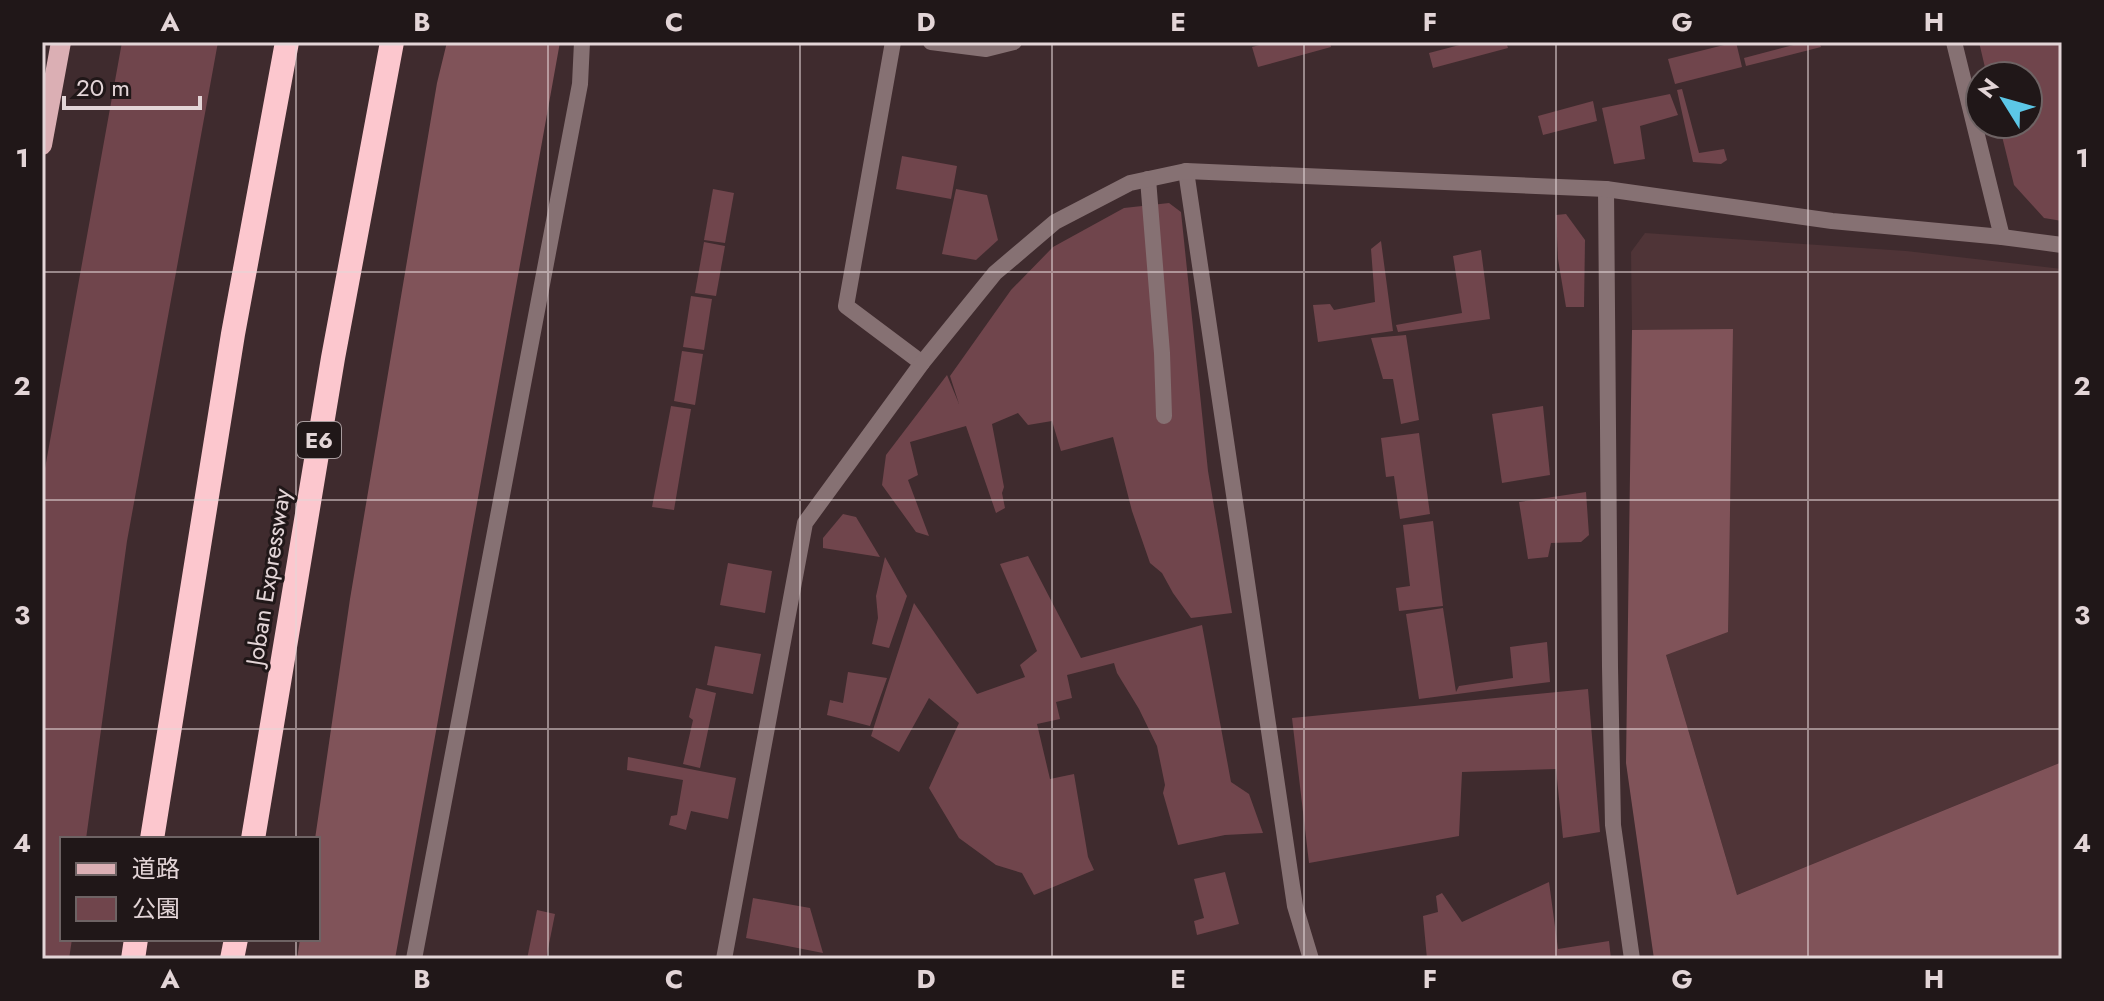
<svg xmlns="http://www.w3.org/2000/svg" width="2104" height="1001" font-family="Jost,'Noto Sans JP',sans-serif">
<rect width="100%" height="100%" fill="#3f2b2e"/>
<path fill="#4f3437" d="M 1645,233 L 1906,251 L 2062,269 L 2062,762 L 1737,895 L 1666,655 L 1733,330 L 1632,330 L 1631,252 Z"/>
<g fill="#70454c">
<path d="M 122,42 L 218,42 L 127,541 L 86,839 L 62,839 L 62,939 L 72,939 L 69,959 L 42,959 L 42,485 Z"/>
<path d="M 1271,42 L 1330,42 L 1331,47 L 1258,67 L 1252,47 Z"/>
<path d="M 1471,42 L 1506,42 L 1508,48 L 1433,68 L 1429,53 Z"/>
<path d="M 1736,42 L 1742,67 L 1675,84 L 1668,59 Z"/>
<path d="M 1805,42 L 1819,42 L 1821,47 L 1746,66 L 1744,58 Z"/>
<path d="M 1979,42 L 2062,42 L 2062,221 L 2044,218 L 2014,185 L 1999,124 L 2028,124 L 2028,76 L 1987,76 Z"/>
<path d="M 1682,89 L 1699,153 L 1724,149 L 1727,160 L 1721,164 L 1693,162 L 1677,90 Z"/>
<path d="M 1670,94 L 1678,115 L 1640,126 L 1645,159 L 1614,164 L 1602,108 Z"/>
<path d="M 1593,101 L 1597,121 L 1543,135 L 1538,116 Z"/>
<path d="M 902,156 L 957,166 L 951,199 L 896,189 Z"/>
<path d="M 713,189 L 734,193 L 725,243 L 704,240 Z"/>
<path d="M 956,189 L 987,195 L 998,240 L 976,260 L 942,254 Z"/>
<path d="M 1169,203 L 1181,212 L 1208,471 L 1232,613 L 1191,618 L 1173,593 L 1162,573 L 1150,563 L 1132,511 L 1113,437 L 1061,451 L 1052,421 L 1028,425 L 1018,413 L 992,424 L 1004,487 L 1002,493 L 1005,508 L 996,513 L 966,426 L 910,442 L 918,475 L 908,480 L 929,536 L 916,532 L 882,485 L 886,455 L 947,375 L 959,404 L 950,376 L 1011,290 L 1053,247 L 1124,208 Z"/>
<path d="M 1566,214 L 1585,240 L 1584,307 L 1566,307 L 1558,259 L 1556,215 Z"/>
<path d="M 1381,241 L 1393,331 L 1318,342 L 1313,305 L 1330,304 L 1334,310 L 1375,302 L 1371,249 Z"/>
<path d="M 704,242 L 725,246 L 716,296 L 695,293 Z"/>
<path d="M 1481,250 L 1490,319 L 1398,332 L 1396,325 L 1462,313 L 1453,256 Z"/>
<path d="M 691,296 L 712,299 L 704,350 L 683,347 Z"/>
<path d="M 1406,335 L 1419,420 L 1401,424 L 1393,379 L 1383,379 L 1371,338 Z"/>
<path d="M 682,351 L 703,354 L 695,405 L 674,401 Z"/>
<path d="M 671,406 L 691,409 L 674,510 L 652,507 Z"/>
<path d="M 1543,406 L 1550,475 L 1502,483 L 1492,414 Z"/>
<path d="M 1419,433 L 1430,514 L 1400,519 L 1394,476 L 1386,477 L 1381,438 Z"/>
<path d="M 1586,492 L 1589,535 L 1581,542 L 1551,543 L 1548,557 L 1528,559 L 1519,502 Z"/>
<path d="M 843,514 L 856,517 L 880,557 L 823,548 L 823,538 Z"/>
<path d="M 1433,521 L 1443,606 L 1399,611 L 1396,588 L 1410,586 L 1403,525 Z"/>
<path d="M 1028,556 L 1081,658 L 1202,625 L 1231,782 L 1249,794 L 1263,833 L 1225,835 L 1178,845 L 1163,793 L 1165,785 L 1157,746 L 1139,709 L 1117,673 L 1114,663 L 1067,675 L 1072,698 L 1056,702 L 1060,719 L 1037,724 L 1050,779 L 1074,774 L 1088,857 L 1094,870 L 1034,895 L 1022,873 L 996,865 L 959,838 L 929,788 L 959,723 L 929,698 L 899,752 L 871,736 L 914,603 L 977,694 L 1025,677 L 1020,665 L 1037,651 L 1000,564 Z"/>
<path d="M 885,557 L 907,596 L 889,648 L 872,644 L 878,618 L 876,596 Z"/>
<path d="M 728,563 L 772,571 L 765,613 L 720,605 Z"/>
<path d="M 1443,608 L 1456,692 L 1459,686 L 1513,678 L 1510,647 L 1547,642 L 1550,682 L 1419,699 L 1406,614 Z"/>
<path d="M 715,646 L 761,654 L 753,694 L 707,685 Z"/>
<path d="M 848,672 L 887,678 L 870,726 L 827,715 L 830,700 L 843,703 Z"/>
<path d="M 696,688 L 716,693 L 700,768 L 683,764 L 693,720 L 689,717 Z"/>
<path d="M 1588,689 L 1600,832 L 1563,838 L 1556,769 L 1462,772 L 1459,836 L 1309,863 L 1292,718 Z"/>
<path d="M 628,757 L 736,778 L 728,819 L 691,811 L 686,830 L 669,825 L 671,816 L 677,815 L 683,780 L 627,770 Z"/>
<path d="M 1225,872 L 1239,924 L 1197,935 L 1194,921 L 1204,918 L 1194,879 Z"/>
<path d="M 1549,882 L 1558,949 L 1609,941 L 1611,959 L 1427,959 L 1423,916 L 1438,912 L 1436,896 L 1442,893 L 1462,922 Z"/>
<path d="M 753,898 L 810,908 L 823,953 L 746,938 Z"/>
<path d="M 537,910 L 555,914 L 546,959 L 527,959 Z"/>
</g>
<g fill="#805359">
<path d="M 447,42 L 560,42 L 395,959 L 297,959 L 300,939 L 318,939 L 318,839 L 315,839 L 350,599 L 437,83 Z"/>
<path d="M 1733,329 L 1728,632 L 1666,655 L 1737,895 L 2062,762 L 2062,959 L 1654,959 L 1626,763 L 1632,330 Z"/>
</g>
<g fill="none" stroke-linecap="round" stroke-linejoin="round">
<path stroke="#867173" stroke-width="16" d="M 1148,179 L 1162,353 L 1164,416"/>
<g stroke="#867173" stroke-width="16">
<path d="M 893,42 L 846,306 L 922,363"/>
<path d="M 931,42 L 986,49 L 1014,42"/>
<path d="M 1954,42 L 2002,237"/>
<path d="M 1186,171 L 1295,906 L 1311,959"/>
<path d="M 1606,189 L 1610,667 L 1613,825 L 1632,959"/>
<path d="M 414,959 L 580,84 L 582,42"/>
<path d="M 724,959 L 805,523 L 922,363 L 995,273 L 1055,222 L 1130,183 L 1186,171 L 1606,189 L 1832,221 L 2002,237 L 2062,245"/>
</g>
<path stroke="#dbafb4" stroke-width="20" d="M 42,145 L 61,42"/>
<g stroke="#fcc7ce" stroke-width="24">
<path d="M 152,839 L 233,334 L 287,42"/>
<path d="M 253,839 L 333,358 L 392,42"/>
<path d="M 133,959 L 136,939"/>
<path d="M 232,959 L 236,939"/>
</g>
</g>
<path fill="none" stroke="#e3d5d7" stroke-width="2" stroke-opacity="0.55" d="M 296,42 L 296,839M 548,42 L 548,959M 800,42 L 800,959M 1052,42 L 1052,959M 1304,42 L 1304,959M 1556,42 L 1556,959M 1808,42 L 1808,959M 42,272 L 2062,272M 42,500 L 2062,500M 42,729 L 2062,729M 296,939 L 296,959"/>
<g text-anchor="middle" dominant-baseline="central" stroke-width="6" stroke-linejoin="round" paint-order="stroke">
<rect fill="#201718" stroke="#a89c9e" stroke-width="2" x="297" y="422" width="44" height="36" rx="6"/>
<g font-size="22" font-weight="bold" fill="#e3d5d7">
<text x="319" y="440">E6</text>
</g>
<g font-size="24" fill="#e3d5d7" stroke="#201718">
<text transform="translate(268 577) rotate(-81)">Joban Expressway</text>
</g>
</g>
<rect width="2104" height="1001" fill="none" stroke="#201718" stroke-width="88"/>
<rect x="60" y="837" width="260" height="104" fill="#201718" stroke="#6e6364" stroke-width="2"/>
<rect x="76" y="863" width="40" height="12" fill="#dbafb4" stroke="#6e6364" stroke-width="2"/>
<text x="132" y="877" font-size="24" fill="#e3d5d7">道路</text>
<rect x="76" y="897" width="40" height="24" fill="#70454c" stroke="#6e6364" stroke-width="2"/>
<text x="132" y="917" font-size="24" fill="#e3d5d7">公園</text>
<g transform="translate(2004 100) rotate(307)"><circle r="38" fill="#201718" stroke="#6e6364" stroke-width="2"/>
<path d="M0-6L14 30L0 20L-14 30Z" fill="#5cc7e7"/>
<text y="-12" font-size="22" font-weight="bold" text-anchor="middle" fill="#e3d5d7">N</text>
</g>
<path d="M64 96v12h136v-12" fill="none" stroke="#e3d5d7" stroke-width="4"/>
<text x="76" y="96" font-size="24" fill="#e3d5d7" stroke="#201718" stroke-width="6" paint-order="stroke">20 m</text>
<rect x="44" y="44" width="2016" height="913" fill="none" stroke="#e3d5d7" stroke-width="3"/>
<g font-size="26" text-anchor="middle" font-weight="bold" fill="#e3d5d7">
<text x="170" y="31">A</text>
<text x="422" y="31">B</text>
<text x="674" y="31">C</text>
<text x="926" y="31">D</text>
<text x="1178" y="31">E</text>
<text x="1430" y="31">F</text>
<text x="1682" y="31">G</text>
<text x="1934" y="31">H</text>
<text x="22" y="167">1</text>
<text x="2082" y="167">1</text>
<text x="22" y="395">2</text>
<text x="2082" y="395">2</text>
<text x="22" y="624">3</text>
<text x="2082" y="624">3</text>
<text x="22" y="852">4</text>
<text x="2082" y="852">4</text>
<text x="170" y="988">A</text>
<text x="422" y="988">B</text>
<text x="674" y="988">C</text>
<text x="926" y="988">D</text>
<text x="1178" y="988">E</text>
<text x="1430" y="988">F</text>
<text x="1682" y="988">G</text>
<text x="1934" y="988">H</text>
</g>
</svg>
